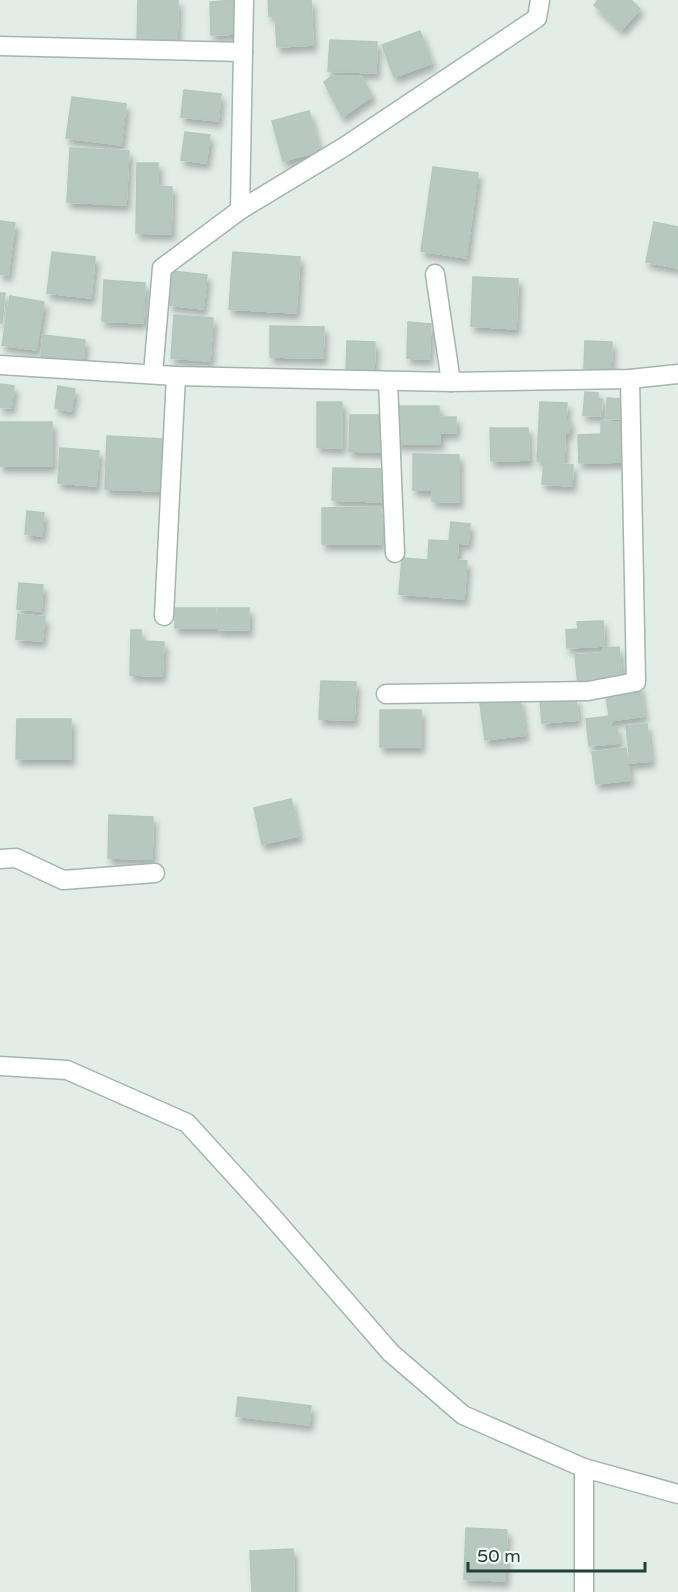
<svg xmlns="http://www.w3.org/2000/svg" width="678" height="1592" font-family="'Varela Round',sans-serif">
<defs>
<filter id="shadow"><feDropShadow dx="3.5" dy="6" stdDeviation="3" flood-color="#0004"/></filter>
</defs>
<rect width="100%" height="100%" fill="#e2ede8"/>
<g fill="#b7c8c1" stroke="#b4c7bf" stroke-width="1.5" filter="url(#shadow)">
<path d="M 138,0 L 178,0 L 177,42 L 137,41 Z"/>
<path d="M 235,0 L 237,34 L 211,35 L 210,2 Z"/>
<path d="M 268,0 L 311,0 L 313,45 L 277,47 L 275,16 L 269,16 Z"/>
<path d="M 598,0 L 631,0 L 640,9 L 621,30 L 594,5 Z"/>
<path d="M 420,31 L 432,63 L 394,77 L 382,45 Z"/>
<path d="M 330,40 L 377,42 L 376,73 L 328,71 Z"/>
<path d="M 332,76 L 361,76 L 372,96 L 342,117 L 324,82 Z"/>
<path d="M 184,90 L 221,94 L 218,121 L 181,117 Z"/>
<path d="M 72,97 L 126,104 L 121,145 L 66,138 Z"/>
<path d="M 309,111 L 320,151 L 283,161 L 272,121 Z"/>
<path d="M 185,132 L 210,135 L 206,163 L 181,160 Z"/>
<path d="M 70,148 L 129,151 L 126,205 L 67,202 Z"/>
<path d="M 137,163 L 158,163 L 158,186 L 172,187 L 171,234 L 136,233 Z"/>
<path d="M 433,167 L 478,173 L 466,258 L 421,251 Z"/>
<path d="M 0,221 L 15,223 L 8,275 L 0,274 Z"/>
<path d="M 654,222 L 678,227 L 678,268 L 646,262 Z"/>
<path d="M 52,252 L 95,257 L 91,298 L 47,293 Z"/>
<path d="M 233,252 L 300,257 L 296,313 L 229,309 Z"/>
<path d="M 172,271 L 207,275 L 203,309 L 169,305 Z"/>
<path d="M 473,277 L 518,279 L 516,329 L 471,326 Z"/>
<path d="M 104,280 L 145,283 L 143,323 L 102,321 Z"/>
<path d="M 0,293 L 5,293 L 2,323 L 0,323 Z"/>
<path d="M 10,296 L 44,302 L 36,350 L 2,345 Z"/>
<path d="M 174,315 L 213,318 L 210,361 L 171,358 Z"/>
<path d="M 408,322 L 431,324 L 429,359 L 407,358 Z"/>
<path d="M 270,326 L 324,327 L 323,358 L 270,357 Z"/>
<path d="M 43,335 L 85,340 L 83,361 L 41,356 Z"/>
<path d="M 347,341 L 375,342 L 374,373 L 346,372 Z"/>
<path d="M 585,341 L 612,342 L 611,369 L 584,368 Z"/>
<path d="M 0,384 L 14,386 L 11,408 L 0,407 Z"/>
<path d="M 58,386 L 75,389 L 71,411 L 55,408 Z"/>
<path d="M 585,392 L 598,393 L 598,399 L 602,399 L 601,416 L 583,415 Z"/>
<path d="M 607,398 L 623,399 L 622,419 L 606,418 Z"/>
<path d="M 317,402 L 342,402 L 342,448 L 317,447 Z"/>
<path d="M 540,402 L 567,403 L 566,420 L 570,420 L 569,433 L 565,432 L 564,462 L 537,461 Z"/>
<path d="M 396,406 L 439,406 L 439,417 L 456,417 L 456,433 L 440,433 L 440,444 L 396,444 Z"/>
<path d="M 350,415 L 383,415 L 383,452 L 349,451 Z"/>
<rect x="0" y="422" width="52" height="44"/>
<path d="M 601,422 L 625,422 L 626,462 L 579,463 L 578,435 L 601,434 Z"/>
<path d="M 490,428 L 528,428 L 529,460 L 491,461 Z"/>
<path d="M 107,436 L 164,439 L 162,491 L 105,489 Z"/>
<path d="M 60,448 L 99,451 L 96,486 L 58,483 Z"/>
<path d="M 413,454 L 459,455 L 459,502 L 432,501 L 432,490 L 413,490 Z"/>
<path d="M 544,463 L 573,465 L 572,486 L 542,484 Z"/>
<path d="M 333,468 L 385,469 L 384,502 L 332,500 Z"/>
<path d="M 380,507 L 381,544 L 322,544 L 322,508 Z"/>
<path d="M 27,511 L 44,513 L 42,536 L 25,534 Z"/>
<path d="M 451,522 L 470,524 L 468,544 L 458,543 L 457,560 L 467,561 L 464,599 L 399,594 L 402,558 L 428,560 L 429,540 L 449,541 Z"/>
<path d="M 19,583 L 43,585 L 41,611 L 17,609 Z"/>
<rect x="175" y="608" width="41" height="20"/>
<rect x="218" y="608" width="31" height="22"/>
<path d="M 18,614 L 45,617 L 42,641 L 16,639 Z"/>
<path d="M 603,621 L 604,646 L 567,648 L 566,630 L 578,629 L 577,622 Z"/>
<path d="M 131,630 L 141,630 L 141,641 L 164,642 L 162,676 L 130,675 Z"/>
<path d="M 619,647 L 622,682 L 578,686 L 575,655 L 604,653 L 603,648 Z"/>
<path d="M 321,681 L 356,682 L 354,720 L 319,719 Z"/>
<path d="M 639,684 L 644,716 L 610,721 L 605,690 Z"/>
<path d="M 576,698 L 578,720 L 542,723 L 540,701 Z"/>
<path d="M 520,699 L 525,735 L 485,740 L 480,704 Z"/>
<rect x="380" y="710" width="41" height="37"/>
<path d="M 610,716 L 611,727 L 617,727 L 619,743 L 589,746 L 586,719 Z"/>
<path d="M 17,719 L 71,719 L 71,759 L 16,759 Z"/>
<path d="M 647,724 L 651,761 L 630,763 L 626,726 Z"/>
<path d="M 626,748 L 630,780 L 596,784 L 592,752 Z"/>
<path d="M 291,799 L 299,836 L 262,844 L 254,808 Z"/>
<path d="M 109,815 L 153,817 L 152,859 L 108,858 Z"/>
<path d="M 238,1397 L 311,1406 L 309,1425 L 236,1416 Z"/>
<path d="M 466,1528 L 507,1530 L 505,1581 L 464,1579 Z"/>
<path d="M 293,1549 L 294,1592 L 252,1592 L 250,1551 Z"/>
</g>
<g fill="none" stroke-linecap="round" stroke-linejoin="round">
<g stroke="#a4b5af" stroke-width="21">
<g id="minor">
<path d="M 0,46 L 243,52"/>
<path d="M 240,210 L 244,0"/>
<path d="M 435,274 L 451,382"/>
<path d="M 0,365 L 176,376 L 451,382 L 630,379 L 678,374"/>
<path d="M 153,374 L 162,268 L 240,210 L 344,147 L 537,18 L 540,0"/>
<path d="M 388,381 L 395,553"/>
<path d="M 164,616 L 176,376"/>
<path d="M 386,694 L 588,691 L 636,682 L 630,379"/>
<path d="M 0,859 L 16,858 L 63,880 L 155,873"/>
<path d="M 0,1066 L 67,1070 L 187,1123 L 269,1213 L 391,1353 L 463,1415 L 584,1468 L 678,1494"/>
<path d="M 584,1592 L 584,1468"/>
</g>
</g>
<use href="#minor" stroke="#fff" stroke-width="18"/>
</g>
<path d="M468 1562v9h177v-9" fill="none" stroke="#213f37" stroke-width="3"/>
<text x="477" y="1562" font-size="18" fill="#213f37" stroke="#f3f9f6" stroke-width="4.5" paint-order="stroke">50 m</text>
</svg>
